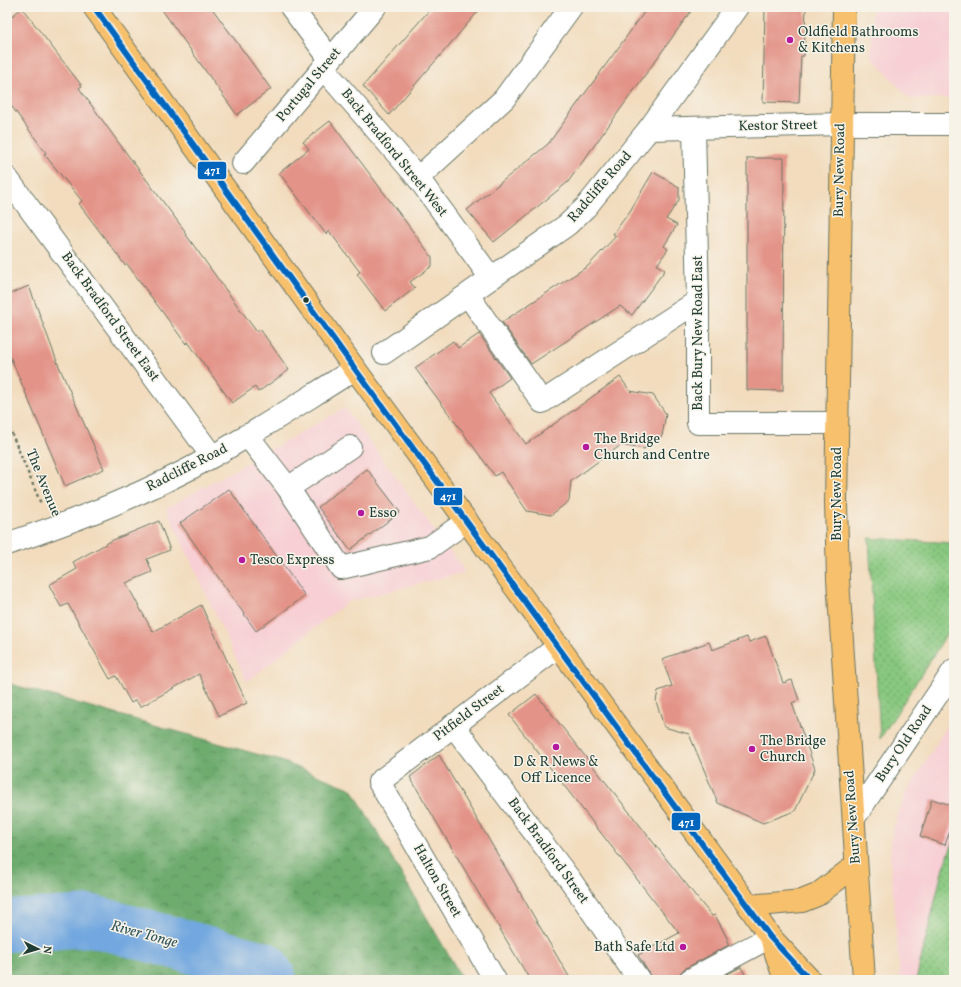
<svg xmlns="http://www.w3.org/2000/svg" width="961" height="987" font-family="Vollkorn,serif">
<defs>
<pattern id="forest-crowns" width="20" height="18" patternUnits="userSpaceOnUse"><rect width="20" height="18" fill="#6eac6e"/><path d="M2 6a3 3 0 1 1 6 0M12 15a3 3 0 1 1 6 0" fill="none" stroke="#5a8d5b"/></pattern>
<pattern id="park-dots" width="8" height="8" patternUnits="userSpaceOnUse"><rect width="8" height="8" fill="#88c87f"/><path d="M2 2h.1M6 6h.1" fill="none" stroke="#6fa469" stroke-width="1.8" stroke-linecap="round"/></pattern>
</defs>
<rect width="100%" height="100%" fill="#f7f3e8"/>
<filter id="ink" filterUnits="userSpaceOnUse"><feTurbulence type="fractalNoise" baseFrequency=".025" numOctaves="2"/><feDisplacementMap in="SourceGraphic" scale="8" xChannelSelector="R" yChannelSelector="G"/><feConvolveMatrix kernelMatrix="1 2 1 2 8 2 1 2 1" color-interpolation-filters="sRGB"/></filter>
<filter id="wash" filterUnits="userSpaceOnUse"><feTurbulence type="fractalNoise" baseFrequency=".012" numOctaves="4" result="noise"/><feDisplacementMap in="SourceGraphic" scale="16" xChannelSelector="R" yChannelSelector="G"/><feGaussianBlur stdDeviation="0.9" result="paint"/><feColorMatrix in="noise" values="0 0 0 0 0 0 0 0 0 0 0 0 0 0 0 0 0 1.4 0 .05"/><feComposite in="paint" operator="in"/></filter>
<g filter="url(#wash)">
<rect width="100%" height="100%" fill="#f2dcbd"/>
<g fill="#f7cfd4">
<path d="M 872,7 L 954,7 L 954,98 L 910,99 L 871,56 Z"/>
<path d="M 345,408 L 465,572 L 347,602 L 247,682 L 166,508 Z"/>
<path d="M 954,715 L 954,841 L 943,867 L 916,980 L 900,980 L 890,856 L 892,833 L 898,813 L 907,792 Z"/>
</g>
<path fill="url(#forest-crowns)" stroke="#467451" d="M 7,683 L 281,761 L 352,789 L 463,980 L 7,980 Z"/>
<g fill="url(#park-dots)" stroke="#54825a">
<path d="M 869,538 L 954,543 L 954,623 L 880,739 Z"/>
<path d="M 954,841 L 954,980 L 916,980 L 943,867 Z"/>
</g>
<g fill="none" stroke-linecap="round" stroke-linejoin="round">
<path stroke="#72a7df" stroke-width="52" d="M 7,926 L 93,921 L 263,967 L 271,980"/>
</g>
<g id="blocks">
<g fill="#e39387">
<path d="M 160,7 L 211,7 L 271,89 L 237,115 Z"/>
<path d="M 432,7 L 482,7 L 389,115 L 363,86 Z"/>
<path d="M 648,7 L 694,7 L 568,182 L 494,242 L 467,210 L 548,144 Z"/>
<path d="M 765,7 L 806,7 L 804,56 L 801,56 L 799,103 L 763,102 Z"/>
<path d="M 22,8 L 82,86 L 79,88 L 121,146 L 185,231 L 184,232 L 231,297 L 257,332 L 260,329 L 289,370 L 258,392 L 255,387 L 232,403 L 188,342 L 186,344 L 127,264 L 125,265 L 79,204 L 82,201 L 44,154 L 46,153 L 7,100 L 7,20 Z"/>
<path d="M 330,121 L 432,257 L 432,266 L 410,282 L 415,288 L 385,311 L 357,274 L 360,272 L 329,231 L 326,234 L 279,173 L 309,149 L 303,142 Z"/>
<path d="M 747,158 L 784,158 L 783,391 L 747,390 Z"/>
<path d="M 653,172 L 679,187 L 679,200 L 666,219 L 677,225 L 664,246 L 668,249 L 657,265 L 665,270 L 632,315 L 620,306 L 531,364 L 502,322 L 588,266 L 616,236 L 613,234 L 630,211 Z"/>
<path d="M 29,286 L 58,364 L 104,469 L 65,486 L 7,349 L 7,295 Z"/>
<path d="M 479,334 L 510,378 L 489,393 L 526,444 L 620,377 L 630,391 L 653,395 L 666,414 L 662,436 L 644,449 L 621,445 L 571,481 L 569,501 L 551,515 L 527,511 L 501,472 L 495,476 L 415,368 L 453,341 L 458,348 Z"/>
<path d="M 367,469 L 400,512 L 350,550 L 318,507 Z"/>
<path d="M 229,489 L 305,596 L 256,631 L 180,523 Z"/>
<path d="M 159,521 L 170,550 L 147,559 L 152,572 L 126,583 L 153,632 L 201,605 L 247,703 L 219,716 L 199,674 L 140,707 L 136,700 L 131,703 L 116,676 L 110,679 L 68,604 L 61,607 L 49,585 L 77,569 L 73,562 L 113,540 Z"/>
<path d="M 766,636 L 783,683 L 792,680 L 799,700 L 792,703 L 815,769 L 795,811 L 763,823 L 718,803 L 689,734 L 664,727 L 656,701 L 658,691 L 672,686 L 662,659 L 709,642 L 712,650 L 747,637 L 749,642 Z"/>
<path d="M 536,694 L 698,899 L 712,916 L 715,915 L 728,940 L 727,941 L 729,945 L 684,969 L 679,974 L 678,980 L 651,980 L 649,973 L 638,955 L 679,933 L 509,715 Z"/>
<path d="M 439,755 L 481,826 L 571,980 L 530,980 L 440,828 L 410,777 Z"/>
<path d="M 932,799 L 954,806 L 954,819 L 945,845 L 920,836 Z"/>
<path d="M 741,967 L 748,980 L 716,980 Z"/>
</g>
</g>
</g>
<g filter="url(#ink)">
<use href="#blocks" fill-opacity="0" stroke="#697564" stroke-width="1"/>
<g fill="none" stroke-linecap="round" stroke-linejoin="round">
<g stroke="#697564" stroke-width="24">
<g id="minor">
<path d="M 291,7 L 330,59"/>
<path d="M 323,68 L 418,178 L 491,278"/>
<path d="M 694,128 L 698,301 L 698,423 L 837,423"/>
<path d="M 649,129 L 841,124 L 954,124"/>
<path d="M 243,163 L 375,7"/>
<path d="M 7,178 L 212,456"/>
<path d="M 418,178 L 504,99 L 571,7"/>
<path d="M 468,295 L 542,402 L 698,301"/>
<path d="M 384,353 L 567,225 L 586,207 L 649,129 L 737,7"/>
<path d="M 247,435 L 288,488 L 350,447"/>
<path d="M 288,488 L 341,568 L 430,547 L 467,521"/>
<path d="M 7,544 C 77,520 148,493 213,456 C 261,429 308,398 355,369"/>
<path d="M 453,725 L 571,881 L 639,980"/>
<path d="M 854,818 L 954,670"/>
<path d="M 495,980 L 379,782 L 559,646"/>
<path d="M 690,980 L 770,937"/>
</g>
</g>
<g stroke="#697564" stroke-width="24">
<g id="major">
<path d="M 94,7 L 355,369 L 749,906 L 770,937 L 810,980"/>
<path d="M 844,7 L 836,504 L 838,579 L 864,980"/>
<path d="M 749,906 L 802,901 L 817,895 L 856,865"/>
<path d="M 773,945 L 785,980"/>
</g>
</g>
<path stroke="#697564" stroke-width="2.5" stroke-dasharray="3 3" stroke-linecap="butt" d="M 7,422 L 41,504"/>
<use href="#minor" stroke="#fff" stroke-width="22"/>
<use href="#major" stroke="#f7c06c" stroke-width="22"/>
<g stroke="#f7f3e8" stroke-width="9">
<path id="bus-1" d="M 94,7 L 355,369 L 770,937 L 810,980"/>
</g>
<use href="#bus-1" stroke="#0065bd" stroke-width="6"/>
</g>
</g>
<g fill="#b5179e" stroke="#f7f3e8" stroke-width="1.5">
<circle cx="790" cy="40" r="4"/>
<circle cx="586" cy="447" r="4"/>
<circle cx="361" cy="513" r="4"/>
<circle cx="242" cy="560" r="4"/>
<circle cx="556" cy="747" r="4"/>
<circle cx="752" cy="749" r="4"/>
<circle cx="683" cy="947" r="4"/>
</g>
<circle fill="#1f3d34" stroke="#f7f3e8" stroke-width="1.5" cx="306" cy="300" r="3.5"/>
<g text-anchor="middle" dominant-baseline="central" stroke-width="3" stroke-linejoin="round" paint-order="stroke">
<g font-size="14" fill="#1f3d34" stroke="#f7f3e8" text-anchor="start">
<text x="798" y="32">Oldfield Bathrooms<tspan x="798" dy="16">&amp; Kitchens</tspan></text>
<text x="594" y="439">The Bridge<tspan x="594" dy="16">Church and Centre</tspan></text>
<text x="369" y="513">Esso</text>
<text x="250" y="560">Tesco Express</text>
<text x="760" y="741">The Bridge<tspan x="760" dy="16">Church</tspan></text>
<text x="556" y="762" text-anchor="middle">D &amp; R News &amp;<tspan x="556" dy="16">Off Licence</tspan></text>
<text x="675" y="947" text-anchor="end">Bath Safe Ltd</text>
</g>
<g font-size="14" fill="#1f3d34" stroke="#f7f3e8">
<text transform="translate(309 85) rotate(-50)">Portugal Street</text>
<text transform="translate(778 126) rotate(-1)">Kestor Street</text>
<text transform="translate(394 153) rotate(51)">Back Bradford Street West</text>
<text transform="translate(840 170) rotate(-89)">Bury New Road</text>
<text transform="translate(600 187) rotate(-49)">Radcliffe Road</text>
<text transform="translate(110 317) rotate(54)">Back Bradford Street East</text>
<text transform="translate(698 333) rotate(-90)">Back Bury New Road East</text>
<text transform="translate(187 468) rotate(-27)">Radcliffe Road</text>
<text transform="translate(43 483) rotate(68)">The Avenue</text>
<text transform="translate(837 494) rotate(-90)">Bury New Road</text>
<text transform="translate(469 713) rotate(-37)">Pitfield Street</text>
<text transform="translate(904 744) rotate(-56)">Bury Old Road</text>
<text transform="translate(853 817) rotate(-94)">Bury New Road</text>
<text transform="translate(548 851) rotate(54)">Back Bradford Street</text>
<text transform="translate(437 881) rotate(60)">Halton Street</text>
</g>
<g font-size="15" font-style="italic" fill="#34585f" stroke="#f7f3e8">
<text transform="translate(144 935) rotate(15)">River Tonge</text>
</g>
</g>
<g stroke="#f7f3e8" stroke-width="1.5">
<rect x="197" y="161" width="30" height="19" rx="4" fill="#0065bd"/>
<rect x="433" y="487" width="30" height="19" rx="4" fill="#0065bd"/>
<rect x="671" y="812" width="30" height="19" rx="4" fill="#0065bd"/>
</g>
<g font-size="11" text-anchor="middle" font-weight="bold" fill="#fff">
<text x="212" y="174">471</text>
<text x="448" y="500">471</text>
<text x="686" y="826">471</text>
</g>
<rect width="961" height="987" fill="none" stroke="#f7f3e8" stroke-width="24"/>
<g transform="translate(38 949) rotate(95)" stroke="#f7f3e8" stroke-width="3" paint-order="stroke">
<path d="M0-3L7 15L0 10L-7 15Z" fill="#1f3d34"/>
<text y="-6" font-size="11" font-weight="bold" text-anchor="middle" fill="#1f3d34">N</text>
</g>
</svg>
